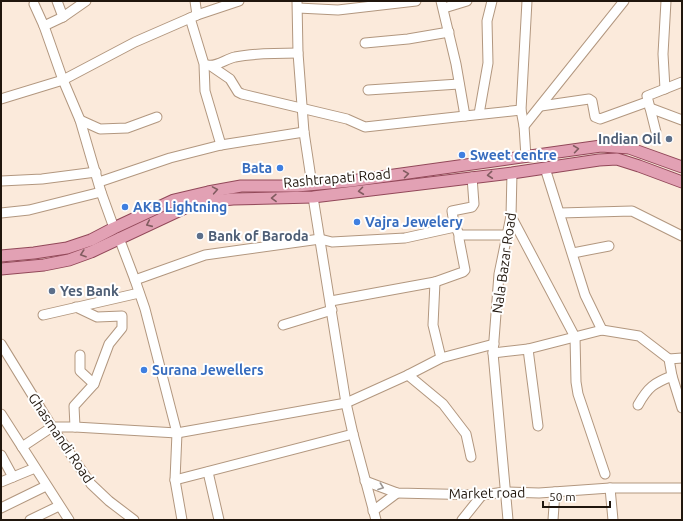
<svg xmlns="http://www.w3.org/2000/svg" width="683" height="521" font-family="Ubuntu,sans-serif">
<rect width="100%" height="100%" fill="#fbeadb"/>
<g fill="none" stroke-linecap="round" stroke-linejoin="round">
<g stroke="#b2977f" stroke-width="11">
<g id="minor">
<path d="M 57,1 L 63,17"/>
<path d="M 195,1 L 197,15"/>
<path d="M 297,1 L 298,53 L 304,132 L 312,185"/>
<path d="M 441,1 L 456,64 L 465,116 L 521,110"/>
<path d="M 34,4 L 44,26 L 63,80 L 80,120 L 101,192 L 114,228"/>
<path d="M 298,8 L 338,10 L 416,1"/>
<path d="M 444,8 L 467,1"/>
<path d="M 190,18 L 204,64 L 205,91 L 221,145"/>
<path d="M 44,26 L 63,17 L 86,1"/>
<path d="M 365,43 L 408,39 L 449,32"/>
<path d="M 208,65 C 216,67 226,59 235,57 C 256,53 277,53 298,53"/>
<path d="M 211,66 L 230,79 L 238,92 L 242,94 L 347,119 L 365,127 L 465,116"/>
<path d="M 665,89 L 663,54 L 666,1"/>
<path d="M 368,90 L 459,84"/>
<path d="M 1,99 L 63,80 L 135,42 L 197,15 L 239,1"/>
<path d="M 541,106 L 589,99 L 592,101 L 595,117 L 600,119 L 647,102"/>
<path d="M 650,108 L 682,120"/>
<path d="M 479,114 L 488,63 L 487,21 L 492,1"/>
<path d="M 80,120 L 100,129 L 127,128 L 157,117"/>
<path d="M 524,126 L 624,1"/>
<path d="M 656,132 L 647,96 L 682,82"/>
<path d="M 526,157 L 524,126 L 521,110 L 527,1"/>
<path d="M 545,168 L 585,295 L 602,330"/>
<path d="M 472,177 L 474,204 L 472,207 L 452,211 L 454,224 L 459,234 L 463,235 L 507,235"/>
<path d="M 1,181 L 42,179 L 96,172"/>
<path d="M 99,182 L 170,158 L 221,145 L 304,132"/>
<path d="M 313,197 L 346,403 L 353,434 L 376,520"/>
<path d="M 1,213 L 29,210 L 101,192"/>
<path d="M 560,213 L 632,211 L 682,236"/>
<path d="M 511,216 L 575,337 L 576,382 L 578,394 L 605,474"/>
<path d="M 119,238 L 135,280 L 145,309 L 177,433 L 175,480 L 182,520"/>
<path d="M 573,253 L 609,246"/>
<path d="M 135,280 L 205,255 L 320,239 L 332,242 L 405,238 L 455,227"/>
<path d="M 435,282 L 463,272 L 465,270 L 459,239 L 459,234"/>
<path d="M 331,301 L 435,282 L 433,325 L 441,358"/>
<path d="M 43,315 L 139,293"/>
<path d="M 283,325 L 332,310"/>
<path d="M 1,344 L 52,427 L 91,484 L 109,501 L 134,520"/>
<path d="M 528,349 L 602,330 L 639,336 L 669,359 L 672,376 L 682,408"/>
<path d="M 493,353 L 528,349 L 538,426"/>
<path d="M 80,355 L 80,371 L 94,384"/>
<path d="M 669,359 L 682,358"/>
<path d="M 408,375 L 443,404 L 466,434 L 471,457"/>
<path d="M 638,405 C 648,387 654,383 672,376"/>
<path d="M 1,414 L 69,520"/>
<path d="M 75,427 L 74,406 L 94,384 L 109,344 L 122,328 L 122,316 L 97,317 L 76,307"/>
<path d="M 22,447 L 52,427 L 75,427 L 177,433 L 346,403 L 408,375 L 441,358 L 494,344"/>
<path d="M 1,455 L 13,477"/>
<path d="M 208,472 L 219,520"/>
<path d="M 175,480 L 353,434"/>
<path d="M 365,481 L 397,493 L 482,495 L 505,492 L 539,493 L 610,488 L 682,488"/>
<path d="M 1,482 L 35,468"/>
<path d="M 610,488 L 613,520"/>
<path d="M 1,508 L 46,486"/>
<path d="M 373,511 L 397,493"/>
<path d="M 30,520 L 59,506"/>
<path d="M 462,520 L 482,495"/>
<path d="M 508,520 L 493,353 L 499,274 L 511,216 L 512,173"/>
<path d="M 553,520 L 555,492"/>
</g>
</g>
<g stroke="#924859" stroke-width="13">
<g id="major">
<path d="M 1,256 L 34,253 L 67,248 L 91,240 L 114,228 L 174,200 L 208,192 L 241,186 L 297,186 L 351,181 L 601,146 L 629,148 L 682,167"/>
<path d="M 1,269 L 44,265 L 69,260 L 91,252 L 189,206 L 204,202 L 233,199 L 313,197 L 512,173 L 599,160 L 617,159 L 639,166 L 682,182"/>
</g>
</g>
<use href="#minor" stroke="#fff" stroke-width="9"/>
<use href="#major" stroke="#e2a1b4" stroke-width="11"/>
</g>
<defs><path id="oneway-chevron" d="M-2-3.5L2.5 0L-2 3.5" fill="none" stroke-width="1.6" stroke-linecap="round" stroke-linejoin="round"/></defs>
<g stroke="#815c60">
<use href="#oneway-chevron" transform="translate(576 149) rotate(-8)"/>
<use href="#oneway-chevron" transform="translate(406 174) rotate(-8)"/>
<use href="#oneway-chevron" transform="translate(490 175) rotate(174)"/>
<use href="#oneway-chevron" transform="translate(215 190) rotate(-10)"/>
<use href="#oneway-chevron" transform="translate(361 191) rotate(173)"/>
<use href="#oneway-chevron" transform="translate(274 198) rotate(179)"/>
<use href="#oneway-chevron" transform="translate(149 224) rotate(156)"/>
<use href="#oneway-chevron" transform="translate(83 254) rotate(161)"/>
</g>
<use stroke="#9b9692" href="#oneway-chevron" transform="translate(381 487) rotate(20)"/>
<g fill="#5c6f8a" stroke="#fff" stroke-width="1.5">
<circle cx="669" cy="139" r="4"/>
<circle cx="200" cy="236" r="4"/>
<circle cx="52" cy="291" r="4"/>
</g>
<g fill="#3f7fe0" stroke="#fff" stroke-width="1.5">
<circle cx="462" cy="155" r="4"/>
<circle cx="280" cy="168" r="4"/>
<circle cx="125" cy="207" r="4"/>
<circle cx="357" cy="222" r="4"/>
<circle cx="144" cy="370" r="4"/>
</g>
<g text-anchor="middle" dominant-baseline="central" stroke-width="4" stroke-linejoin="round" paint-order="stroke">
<g font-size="14" font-weight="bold" fill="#4e5e75" stroke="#fff" text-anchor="start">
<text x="661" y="139" text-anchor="end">Indian Oil</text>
<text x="208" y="236">Bank of Baroda</text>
<text x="60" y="291">Yes Bank</text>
</g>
<g font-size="14" font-weight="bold" fill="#366cbe" stroke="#fff" text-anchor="start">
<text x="470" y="155">Sweet centre</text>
<text x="272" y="168" text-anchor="end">Bata</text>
<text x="133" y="207">AKB Lightning</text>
<text x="365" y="222">Vajra Jewelery</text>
<text x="152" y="370">Surana Jewellers</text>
</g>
<g font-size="14" fill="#20160d" stroke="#fff">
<text transform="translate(337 178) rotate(-5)">Rashtrapati Road</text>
<text transform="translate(504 263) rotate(-82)">Nala Bazar Road</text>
<text transform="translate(61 438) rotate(56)">Ghasmandi Road</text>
<text transform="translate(487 493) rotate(-1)">Market road</text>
</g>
</g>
<rect width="683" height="521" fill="none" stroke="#20160d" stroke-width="4"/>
<path d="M543 501v6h67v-6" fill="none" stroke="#20160d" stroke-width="2"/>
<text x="549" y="501" font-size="12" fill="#20160d" stroke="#ffffff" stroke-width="3" paint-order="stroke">50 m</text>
</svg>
